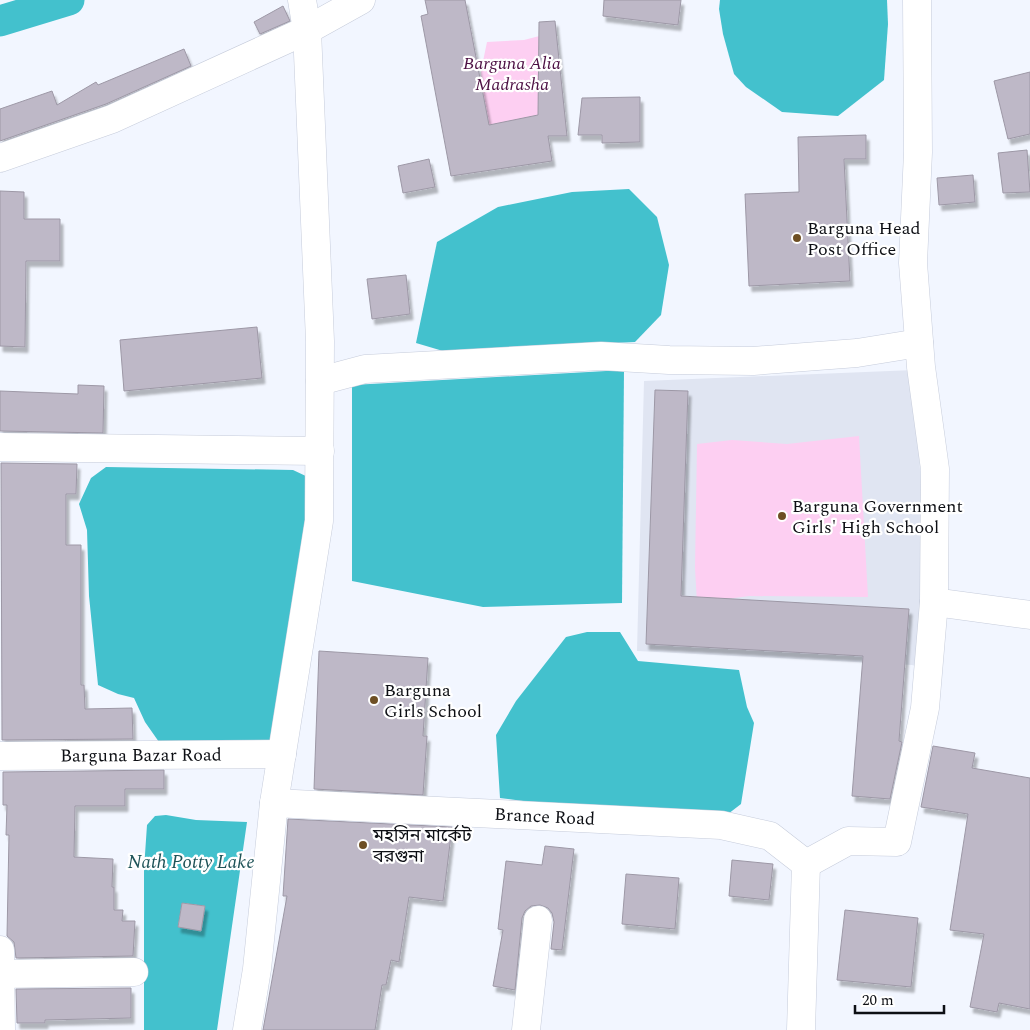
<svg xmlns="http://www.w3.org/2000/svg" width="1030" height="1030" font-family="Spectral,'Noto Sans Bengali',serif">
<defs>
<filter id="shadow"><feDropShadow dx="3" dy="5.5" stdDeviation="1" flood-color="#0004"/></filter>
</defs>
<rect width="100%" height="100%" fill="#f2f6ff"/>
<path fill="#e0e5f2" d="M 914,370 L 932,670 L 912,665 L 637,651 L 644,381 Z"/>
<g fill="#fdcff2">
<path d="M 547,34 L 542,125 L 485,128 L 481,71 L 487,42 L 524,40 Z"/>
<path d="M 859,436 L 868,597 L 749,596 L 697,603 L 695,568 L 697,444 L 732,440 L 787,444 Z"/>
</g>
<g fill="#43c1cd" fill-rule="evenodd">
<path d="M 720,0 L 887,0 L 888,24 L 884,80 L 838,116 L 782,112 L 746,87 L 734,74 L 723,34 L 719,9 Z"/>
<path d="M 629,189 L 657,217 L 669,265 L 661,315 L 635,342 L 443,351 L 416,343 L 437,242 L 498,207 L 572,192 Z"/>
<path d="M 624,370 L 622,603 L 483,607 L 352,581 L 352,385 Z"/>
<path d="M 106,467 L 293,470 L 310,478 L 313,502 L 278,734 L 268,742 L 159,742 L 145,722 L 134,698 L 118,694 L 98,685 L 89,596 L 87,530 L 79,504 L 91,478 Z"/>
<path d="M 587,632 L 620,632 L 638,661 L 739,670 L 747,707 L 754,723 L 741,804 L 728,814 L 600,811 L 500,798 L 496,735 L 516,701 L 566,637 Z"/>
<path d="M 166,815 L 196,820 L 247,822 L 217,1030 L 144,1030 L 144,869 L 147,825 L 155,816 ZM 182,903 L 205,906 L 201,930 L 178,927 Z"/>
</g>
<g fill="none" stroke-linecap="round" stroke-linejoin="round">
<path stroke="#43c1cd" stroke-width="31" d="M 0,21 L 69,0"/>
</g>
<g fill="#beb8c7" stroke="#9d98a6" filter="url(#shadow)">
<path d="M 425,0 L 465,0 L 489,125 L 538,115 L 539,22 L 555,21 L 567,136 L 548,136 L 552,161 L 451,176 L 421,16 L 428,14 Z"/>
<path d="M 604,0 L 681,0 L 678,25 L 603,16 Z"/>
<path d="M 283,6 L 290,21 L 260,34 L 254,22 Z"/>
<path d="M 184,49 L 191,66 L 106,104 L 0,141 L 0,109 L 52,91 L 57,105 L 96,82 L 98,85 Z"/>
<path d="M 1030,72 L 1030,134 L 1008,139 L 994,81 Z"/>
<path d="M 640,97 L 640,142 L 602,143 L 602,135 L 578,135 L 582,98 Z"/>
<path d="M 866,135 L 866,159 L 844,159 L 850,281 L 749,286 L 745,194 L 799,192 L 798,137 Z"/>
<path d="M 1027,150 L 1030,192 L 1003,193 L 998,153 Z"/>
<path d="M 429,159 L 435,187 L 403,193 L 398,166 Z"/>
<path d="M 973,175 L 975,202 L 939,205 L 937,178 Z"/>
<path d="M 0,191 L 24,192 L 24,219 L 60,219 L 60,261 L 26,261 L 25,347 L 0,346 Z"/>
<path d="M 406,275 L 410,314 L 372,319 L 367,279 Z"/>
<path d="M 257,327 L 262,378 L 124,391 L 120,340 Z"/>
<path d="M 78,385 L 104,386 L 103,433 L 0,431 L 0,391 L 78,394 Z"/>
<path d="M 655,390 L 688,391 L 681,596 L 909,609 L 899,741 L 902,742 L 890,799 L 852,796 L 863,656 L 646,644 Z"/>
<path d="M 1,463 L 77,464 L 76,494 L 66,494 L 66,545 L 81,545 L 81,685 L 84,685 L 85,709 L 132,708 L 133,739 L 2,740 Z"/>
<path d="M 319,651 L 428,658 L 423,736 L 427,736 L 423,795 L 314,789 Z"/>
<path d="M 933,746 L 975,753 L 972,768 L 1030,778 L 1030,1009 L 999,1003 L 997,1012 L 970,1007 L 984,934 L 950,930 L 968,814 L 921,807 Z"/>
<path d="M 164,770 L 164,789 L 125,789 L 125,806 L 75,806 L 74,857 L 113,859 L 112,887 L 114,887 L 114,910 L 123,910 L 122,921 L 135,921 L 133,956 L 16,958 L 14,942 L 7,936 L 9,835 L 6,835 L 7,805 L 3,805 L 3,772 Z"/>
<path d="M 288,819 L 452,827 L 443,901 L 409,897 L 399,962 L 391,960 L 386,985 L 382,985 L 375,1030 L 263,1030 L 287,896 L 283,896 Z"/>
<path d="M 545,846 L 574,849 L 562,950 L 551,949 L 554,922 L 552,913 L 548,908 L 540,905 L 531,906 L 525,911 L 522,918 L 515,990 L 493,986 L 503,930 L 498,929 L 506,861 L 542,865 Z"/>
<path d="M 732,860 L 773,864 L 769,900 L 729,896 Z"/>
<path d="M 626,874 L 679,878 L 675,929 L 622,924 Z"/>
<path d="M 182,903 L 205,906 L 201,931 L 178,927 Z"/>
<path d="M 845,910 L 918,918 L 911,987 L 837,980 Z"/>
<path d="M 131,988 L 131,1018 L 45,1020 L 45,1023 L 17,1023 L 16,989 Z"/>
</g>
<g fill="none" stroke-linecap="round" stroke-linejoin="round">
<g stroke="#c6ccdb" stroke-width="29">
<g id="minor">
<path d="M 0,158 L 112,119 L 307,30 L 361,0"/>
<path d="M 320,381 L 365,369 L 601,356 L 669,360 L 753,361 L 857,353 L 919,343"/>
<path d="M 0,447 L 320,451"/>
<path d="M 934,602 L 1030,615"/>
<path id="s1" d="M 0,756 L 282,754"/>
<path id="s2" d="M 274,803 L 721,825 L 770,836 L 806,864"/>
<path d="M 806,864 L 848,841 L 897,842 L 925,708 L 934,602 L 935,469 L 921,367 L 913,263 L 918,152 L 917,0"/>
<path d="M 0,950 L 1,1030"/>
<path d="M 0,974 L 134,972"/>
<path d="M 247,1030 L 257,969 L 274,803 L 319,521 L 320,341 L 307,30 L 302,0"/>
<path d="M 526,1030 L 538,920"/>
<path d="M 801,1030 L 806,864"/>
</g>
</g>
<use href="#minor" stroke="#fff" stroke-width="28"/>
</g>
<g fill="#6e4f24" stroke="#fff" stroke-width="2">
<circle cx="797" cy="238" r="5"/>
<circle cx="782" cy="516" r="5"/>
<circle cx="374" cy="700" r="5"/>
<circle cx="363" cy="845" r="5"/>
</g>
<g text-anchor="middle" dominant-baseline="central" stroke-width="4.5" stroke-linejoin="round" paint-order="stroke">
<g font-size="18" font-style="italic" fill="#4c0f43" stroke="#fff">
<text x="512" y="63">Barguna Alia<tspan x="512" dy="21">Madrasha</tspan></text>
</g>
<g font-size="18" fill="#0d0f14" stroke="#fff" text-anchor="start">
<text x="807" y="228">Barguna Head<tspan x="807" dy="21">Post Office</tspan></text>
<text x="792" y="506">Barguna Government<tspan x="792" dy="21">Girls' High School</tspan></text>
<text x="384" y="690">Barguna<tspan x="384" dy="21">Girls School</tspan></text>
<text x="373" y="835">মহসিন মার্কেট<tspan x="373" dy="21">বরগুনা</tspan></text>
</g>
<g font-size="18" fill="#0d0f14" stroke="#fff">
<text stroke="none"><textPath href="#s1" startOffset="141">Barguna Bazar Road</textPath></text>
<text stroke="none"><textPath href="#s2" startOffset="271">Brance Road</textPath></text>
</g>
<g font-size="19" font-style="italic" fill="#1e5358" stroke="#fff">
<text x="191" y="862">Nath Potty Lake</text>
</g>
</g>
<path d="M855 1005v8h89v-8" fill="none" stroke="#0d0f14" stroke-width="2.5"/>
<text x="862" y="1005" font-size="15" fill="#0d0f14" stroke="#ffffff" stroke-width="4" paint-order="stroke">20 m</text>
</svg>
